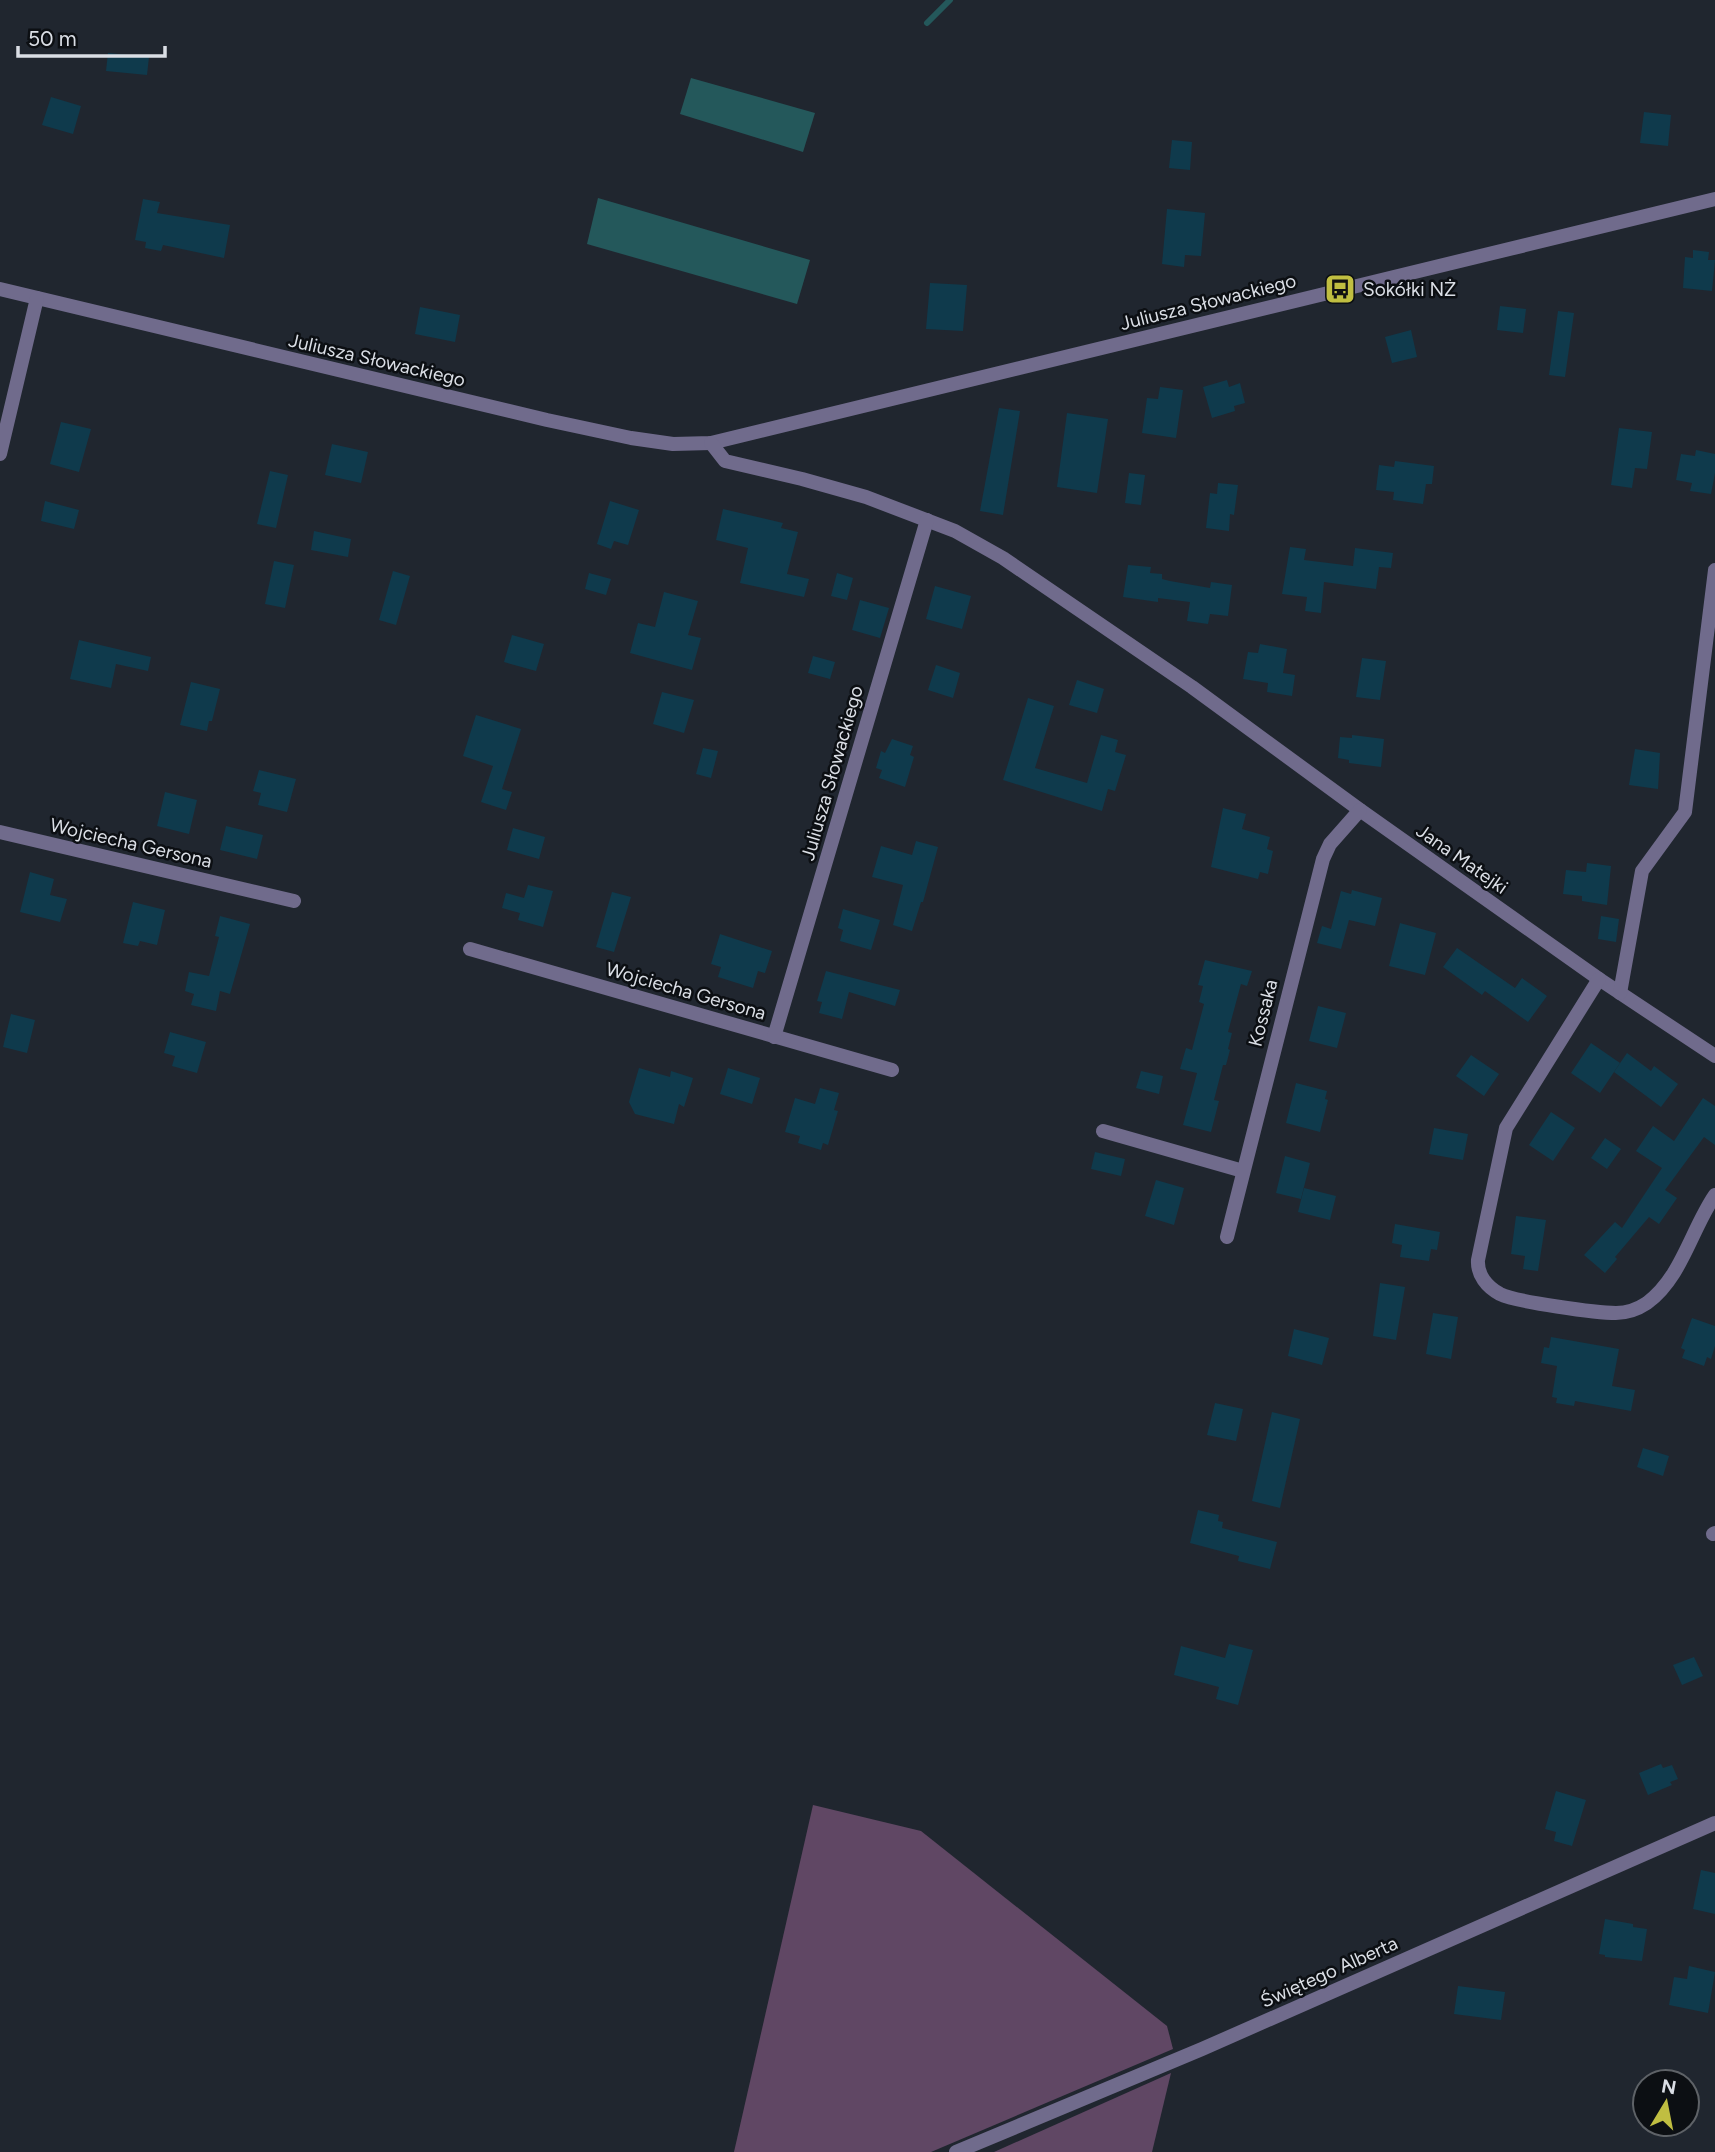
<svg xmlns="http://www.w3.org/2000/svg" width="1715" height="2152" font-family="Figtree,sans-serif">
<rect width="100%" height="100%" fill="#20262f"/>
<g fill="#604764">
<path d="M 813,1805 L 921,1831 L 1167,2026 L 1173,2049 L 931,2152 L 734,2152 Z"/>
<path d="M 1171,2073 L 1152,2152 L 994,2152 Z"/>
</g>
<g fill="#24585b">
<path d="M 691,78 L 815,113 L 803,152 L 680,114 Z"/>
<path d="M 598,198 L 810,260 L 797,304 L 587,244 Z"/>
</g>
<g fill="none" stroke-linecap="round" stroke-linejoin="round">
<path stroke="#24585b" stroke-width="6" d="M 927,23 L 950,0"/>
</g>
<g fill="#0f3a4c">
<path d="M 108,53 L 149,57 L 147,75 L 106,71 Z"/>
<path d="M 51,97 L 81,106 L 73,134 L 42,125 Z"/>
<path d="M 1644,112 L 1671,115 L 1668,146 L 1640,143 Z"/>
<path d="M 1172,140 L 1192,142 L 1190,170 L 1169,168 Z"/>
<path d="M 143,199 L 160,202 L 157,213 L 230,225 L 224,258 L 163,245 L 161,251 L 145,248 L 146,242 L 135,240 Z"/>
<path d="M 1167,209 L 1205,213 L 1201,256 L 1185,255 L 1184,267 L 1162,264 Z"/>
<path d="M 1693,250 L 1709,252 L 1708,260 L 1715,260 L 1712,291 L 1683,288 L 1685,257 L 1693,258 Z"/>
<path d="M 930,283 L 967,285 L 963,331 L 926,329 Z"/>
<path d="M 1500,306 L 1526,309 L 1523,333 L 1497,330 Z"/>
<path d="M 420,307 L 460,315 L 455,342 L 415,334 Z"/>
<path d="M 1558,311 L 1574,313 L 1565,377 L 1549,375 Z"/>
<path d="M 1411,330 L 1417,357 L 1392,363 L 1385,337 Z"/>
<path d="M 1227,380 L 1229,387 L 1240,383 L 1245,403 L 1234,406 L 1235,411 L 1212,418 L 1203,387 Z"/>
<path d="M 1160,387 L 1183,390 L 1176,438 L 1142,433 L 1147,398 L 1158,399 Z"/>
<path d="M 999,408 L 1020,411 L 1003,515 L 980,511 Z"/>
<path d="M 1067,413 L 1108,419 L 1097,493 L 1057,487 Z"/>
<path d="M 61,422 L 91,429 L 79,472 L 50,464 Z"/>
<path d="M 1619,428 L 1652,432 L 1647,469 L 1635,468 L 1632,488 L 1611,485 Z"/>
<path d="M 332,444 L 368,452 L 361,483 L 325,475 Z"/>
<path d="M 1696,450 L 1715,454 L 1715,473 L 1711,494 L 1690,491 L 1692,483 L 1676,480 L 1681,454 L 1695,456 Z"/>
<path d="M 1395,461 L 1434,466 L 1432,484 L 1426,484 L 1423,504 L 1393,500 L 1394,492 L 1376,490 L 1379,465 L 1394,467 Z"/>
<path d="M 270,471 L 288,475 L 276,528 L 257,524 Z"/>
<path d="M 1129,473 L 1145,475 L 1141,505 L 1125,503 Z"/>
<path d="M 1218,483 L 1238,485 L 1234,515 L 1230,514 L 1229,531 L 1206,528 L 1210,493 L 1217,494 Z"/>
<path d="M 45,501 L 79,510 L 74,529 L 41,521 Z"/>
<path d="M 610,501 L 639,510 L 628,545 L 614,541 L 611,549 L 597,544 Z"/>
<path d="M 723,509 L 783,523 L 781,528 L 798,532 L 787,574 L 809,579 L 804,597 L 740,583 L 748,548 L 716,540 Z"/>
<path d="M 314,531 L 351,539 L 348,557 L 311,550 Z"/>
<path d="M 1290,547 L 1306,549 L 1304,560 L 1353,566 L 1355,548 L 1393,553 L 1391,568 L 1379,567 L 1376,589 L 1324,582 L 1321,613 L 1305,611 L 1307,597 L 1282,594 Z"/>
<path d="M 274,561 L 294,565 L 285,608 L 265,604 Z"/>
<path d="M 1128,565 L 1151,567 L 1150,573 L 1162,574 L 1162,579 L 1170,581 L 1210,588 L 1211,582 L 1232,585 L 1228,616 L 1210,614 L 1208,624 L 1187,621 L 1190,602 L 1158,598 L 1158,602 L 1123,597 Z"/>
<path d="M 393,571 L 410,576 L 396,625 L 379,620 Z"/>
<path d="M 589,573 L 611,579 L 606,595 L 585,589 Z"/>
<path d="M 837,573 L 853,578 L 847,600 L 831,596 Z"/>
<path d="M 935,586 L 971,596 L 962,629 L 926,619 Z"/>
<path d="M 664,592 L 698,601 L 688,635 L 701,638 L 692,670 L 630,653 L 638,623 L 655,627 Z"/>
<path d="M 860,600 L 889,608 L 880,638 L 852,630 Z"/>
<path d="M 512,635 L 544,644 L 536,671 L 504,662 Z"/>
<path d="M 79,640 L 151,657 L 148,671 L 116,664 L 111,688 L 70,679 Z"/>
<path d="M 1260,644 L 1287,649 L 1283,673 L 1295,675 L 1292,696 L 1267,692 L 1268,683 L 1243,679 L 1248,652 L 1258,653 Z"/>
<path d="M 813,656 L 835,662 L 830,679 L 808,673 Z"/>
<path d="M 1362,658 L 1386,661 L 1380,700 L 1356,697 Z"/>
<path d="M 936,665 L 960,673 L 953,698 L 928,690 Z"/>
<path d="M 1077,680 L 1104,689 L 1097,713 L 1069,705 Z"/>
<path d="M 191,682 L 220,689 L 212,721 L 209,721 L 207,731 L 180,725 Z"/>
<path d="M 662,692 L 694,700 L 684,733 L 653,724 Z"/>
<path d="M 1028,698 L 1054,706 L 1035,768 L 1087,783 L 1101,735 L 1118,740 L 1115,752 L 1126,755 L 1115,791 L 1108,789 L 1102,811 L 1003,780 Z"/>
<path d="M 476,715 L 521,729 L 502,789 L 512,792 L 506,810 L 481,802 L 493,766 L 463,756 Z"/>
<path d="M 1352,735 L 1384,739 L 1381,767 L 1349,763 L 1349,760 L 1338,758 L 1340,737 L 1352,738 Z"/>
<path d="M 892,739 L 913,746 L 910,755 L 914,757 L 905,787 L 879,778 L 882,770 L 876,768 L 881,751 L 885,753 Z"/>
<path d="M 703,748 L 718,751 L 711,778 L 696,774 Z"/>
<path d="M 1635,749 L 1660,753 L 1658,789 L 1629,785 Z"/>
<path d="M 259,770 L 296,779 L 287,812 L 258,805 L 261,793 L 253,791 Z"/>
<path d="M 165,792 L 197,800 L 189,834 L 157,826 Z"/>
<path d="M 1223,808 L 1246,814 L 1242,829 L 1270,837 L 1267,849 L 1273,851 L 1268,874 L 1260,872 L 1258,879 L 1211,867 Z"/>
<path d="M 226,826 L 263,835 L 257,859 L 220,850 Z"/>
<path d="M 513,828 L 545,837 L 539,859 L 507,850 Z"/>
<path d="M 916,841 L 938,847 L 923,902 L 921,902 L 912,931 L 893,925 L 903,885 L 872,877 L 881,846 L 912,855 Z"/>
<path d="M 1587,863 L 1611,866 L 1607,905 L 1582,901 L 1582,896 L 1563,894 L 1566,870 L 1586,872 Z"/>
<path d="M 30,872 L 54,879 L 50,895 L 67,899 L 60,922 L 20,912 Z"/>
<path d="M 528,885 L 553,891 L 543,927 L 518,920 L 520,913 L 502,908 L 506,893 L 524,898 Z"/>
<path d="M 1352,890 L 1382,898 L 1375,926 L 1349,920 L 1341,949 L 1317,943 L 1322,926 L 1331,929 L 1341,891 L 1351,894 Z"/>
<path d="M 612,892 L 631,897 L 614,952 L 596,947 Z"/>
<path d="M 133,902 L 165,910 L 157,945 L 140,941 L 138,946 L 123,943 Z"/>
<path d="M 843,909 L 880,920 L 871,950 L 840,941 L 843,930 L 838,928 Z"/>
<path d="M 220,916 L 250,924 L 230,994 L 220,991 L 216,1011 L 191,1005 L 194,994 L 185,991 L 189,972 L 209,976 L 219,937 L 215,936 Z"/>
<path d="M 1601,916 L 1619,919 L 1616,942 L 1598,939 Z"/>
<path d="M 1400,923 L 1436,933 L 1425,975 L 1389,966 Z"/>
<path d="M 720,934 L 772,951 L 765,973 L 758,971 L 753,988 L 718,977 L 721,967 L 711,964 Z"/>
<path d="M 1457,948 L 1515,988 L 1522,978 L 1547,996 L 1528,1022 L 1485,991 L 1482,995 L 1443,967 Z"/>
<path d="M 1205,960 L 1252,971 L 1247,986 L 1241,984 L 1228,1032 L 1232,1033 L 1228,1049 L 1230,1050 L 1226,1065 L 1223,1065 L 1214,1100 L 1219,1101 L 1211,1132 L 1183,1125 L 1197,1073 L 1180,1069 L 1186,1048 L 1192,1050 L 1204,1004 L 1199,1002 L 1203,986 L 1198,985 Z"/>
<path d="M 826,971 L 900,990 L 895,1006 L 849,992 L 842,1019 L 819,1013 L 822,1002 L 817,1001 Z"/>
<path d="M 1318,1006 L 1346,1013 L 1337,1048 L 1309,1041 Z"/>
<path d="M 11,1014 L 35,1020 L 27,1053 L 3,1047 Z"/>
<path d="M 170,1032 L 206,1042 L 197,1073 L 172,1066 L 175,1056 L 164,1053 Z"/>
<path d="M 1591,1043 L 1620,1063 L 1600,1093 L 1571,1073 Z"/>
<path d="M 1627,1053 L 1651,1071 L 1654,1066 L 1678,1084 L 1661,1107 L 1614,1072 Z"/>
<path d="M 1471,1055 L 1499,1074 L 1484,1096 L 1456,1076 Z"/>
<path d="M 639,1068 L 670,1077 L 671,1071 L 693,1078 L 684,1107 L 679,1104 L 674,1124 L 635,1114 L 629,1102 Z"/>
<path d="M 728,1068 L 760,1078 L 752,1104 L 720,1094 Z"/>
<path d="M 1141,1071 L 1163,1076 L 1159,1094 L 1136,1088 Z"/>
<path d="M 1296,1083 L 1327,1091 L 1325,1099 L 1328,1100 L 1320,1132 L 1286,1123 Z"/>
<path d="M 820,1088 L 839,1093 L 834,1110 L 838,1111 L 828,1145 L 823,1143 L 821,1150 L 798,1143 L 800,1136 L 785,1132 L 795,1098 L 815,1104 Z"/>
<path d="M 1703,1098 L 1715,1106 L 1715,1145 L 1704,1137 L 1665,1190 L 1677,1198 L 1659,1224 L 1649,1217 L 1615,1257 L 1617,1259 L 1605,1273 L 1584,1255 L 1615,1222 L 1622,1228 L 1662,1168 L 1636,1151 L 1653,1126 L 1674,1141 Z"/>
<path d="M 1551,1112 L 1575,1128 L 1553,1161 L 1529,1145 Z"/>
<path d="M 1434,1128 L 1468,1134 L 1463,1160 L 1429,1154 Z"/>
<path d="M 1605,1138 L 1621,1149 L 1607,1169 L 1591,1158 Z"/>
<path d="M 1095,1152 L 1125,1159 L 1121,1176 L 1091,1169 Z"/>
<path d="M 1285,1156 L 1310,1163 L 1301,1199 L 1276,1193 Z"/>
<path d="M 1156,1180 L 1184,1188 L 1174,1225 L 1145,1216 Z"/>
<path d="M 1304,1188 L 1336,1196 L 1330,1220 L 1298,1212 Z"/>
<path d="M 1516,1216 L 1546,1220 L 1538,1271 L 1523,1269 L 1525,1256 L 1511,1254 Z"/>
<path d="M 1395,1224 L 1440,1232 L 1437,1250 L 1431,1249 L 1429,1261 L 1400,1257 L 1402,1245 L 1392,1243 Z"/>
<path d="M 1380,1283 L 1405,1287 L 1396,1340 L 1373,1336 Z"/>
<path d="M 1433,1313 L 1458,1317 L 1451,1359 L 1426,1354 Z"/>
<path d="M 1692,1318 L 1715,1326 L 1715,1346 L 1711,1359 L 1707,1357 L 1704,1366 L 1682,1358 L 1685,1350 L 1681,1348 Z"/>
<path d="M 1294,1329 L 1329,1338 L 1322,1365 L 1288,1356 Z"/>
<path d="M 1551,1337 L 1619,1349 L 1612,1386 L 1635,1390 L 1631,1411 L 1575,1401 L 1574,1406 L 1556,1403 L 1557,1398 L 1552,1397 L 1557,1366 L 1541,1363 L 1544,1347 L 1549,1348 Z"/>
<path d="M 1215,1403 L 1243,1409 L 1236,1441 L 1207,1435 Z"/>
<path d="M 1272,1412 L 1300,1419 L 1280,1508 L 1252,1501 Z"/>
<path d="M 1643,1448 L 1669,1456 L 1663,1476 L 1637,1467 Z"/>
<path d="M 1198,1510 L 1219,1515 L 1218,1521 L 1223,1522 L 1222,1528 L 1277,1542 L 1270,1569 L 1238,1561 L 1239,1556 L 1190,1543 Z"/>
<path d="M 1229,1644 L 1253,1650 L 1238,1705 L 1216,1699 L 1219,1687 L 1174,1675 L 1181,1646 L 1225,1658 Z"/>
<path d="M 1694,1657 L 1703,1676 L 1682,1685 L 1673,1665 Z"/>
<path d="M 1661,1764 L 1663,1768 L 1672,1765 L 1678,1779 L 1670,1782 L 1672,1785 L 1648,1795 L 1639,1773 Z"/>
<path d="M 1556,1791 L 1586,1800 L 1572,1846 L 1554,1841 L 1556,1832 L 1545,1829 Z"/>
<path d="M 1701,1870 L 1715,1873 L 1715,1914 L 1693,1909 Z"/>
<path d="M 1605,1919 L 1633,1924 L 1633,1927 L 1647,1929 L 1642,1961 L 1605,1957 L 1605,1955 L 1599,1954 Z"/>
<path d="M 1689,1966 L 1715,1972 L 1708,2013 L 1669,2005 L 1674,1977 L 1687,1979 Z"/>
<path d="M 1458,1986 L 1505,1992 L 1501,2020 L 1454,2014 Z"/>
</g>
<g fill="none" stroke-linecap="round" stroke-linejoin="round">
<g stroke="#706b8c" stroke-width="14">
<path d="M 0,289 L 547,420 L 631,438 L 673,444 L 711,443 L 1715,199"/>
<path d="M 711,443 L 725,461 L 802,479 L 866,497 L 955,531 L 1003,558 L 1192,687 L 1360,810 L 1599,979 L 1715,1056"/>
<path d="M 0,454 L 37,298"/>
<path d="M 0,832 L 294,901"/>
<path d="M 470,949 L 892,1070"/>
<path d="M 1599,979 L 1506,1128 L 1478,1260 C 1477,1275 1487,1287 1500,1294 C 1516,1302 1597,1313 1616,1313 C 1627,1313 1638,1309 1647,1303 C 1682,1277 1691,1230 1715,1195"/>
<path d="M 1620,993 L 1642,871 L 1685,812 L 1715,570"/>
<path d="M 774,1037 L 927,520"/>
<path d="M 1103,1131 L 1243,1171"/>
<path d="M 1227,1237 L 1323,859 L 1330,844 L 1360,810"/>
<path d="M 1713,1534 L 1715,1533"/>
<path d="M 956,2152 L 1202,2049 L 1715,1823"/>
</g>
</g>
<defs>
<g id="bus-square" transform="scale(1.575)"><rect x="-9" y="-9" width="18" height="18" rx="4" fill="#c0be41" stroke="#0c0f13"/><path d="M-5-6H5V4H4V6H2V4H-2V6H-4V4H-5ZM-3.5-4V0h7V-4ZM-3.5 1.2v1.5H-2V1.2ZM2 1.2v1.5H3.5V1.2Z" fill="#111"/></g>
</defs>
<g fill-rule="evenodd">
<use href="#bus-square" x="1340" y="289"/>
</g>
<g text-anchor="middle" dominant-baseline="central" stroke-width="5" stroke-linejoin="round" paint-order="stroke">
<g font-size="19" fill="#dadee5" stroke="#0c0f13" text-anchor="start">
<text x="1363" y="289">Sokółki NŻ</text>
</g>
<g font-size="19" fill="#dadee5" stroke="#0c0f13">
<text transform="translate(1208 302) rotate(-14)">Juliusza Słowackiego</text>
<text transform="translate(377 360) rotate(13)">Juliusza Słowackiego</text>
<text transform="translate(832 773) rotate(-74)">Juliusza Słowackiego</text>
<text transform="translate(131 843) rotate(13)">Wojciecha Gersona</text>
<text transform="translate(1462 859) rotate(35)">Jana Matejki</text>
<text transform="translate(686 991) rotate(16)">Wojciecha Gersona</text>
<text transform="translate(1263 1013) rotate(-76)">Kossaka</text>
<text transform="translate(1329 1972) rotate(-24)">Świętego Alberta</text>
</g>
</g>
<g transform="translate(1666 2103) rotate(10)"><circle r="33" fill="#0c0f13" stroke="#5e6267" stroke-width="2"/>
<path d="M0-5L12 26L0 18L-12 26Z" fill="#c0be41"/>
<text y="-10" font-size="19" font-weight="bold" text-anchor="middle" fill="#dadee5">N</text>
</g>
<path d="M18 46v10h147v-10" fill="none" stroke="#dadee5" stroke-width="3.5"/>
<text x="28" y="46" font-size="21" fill="#dadee5" stroke="#0c0f13" stroke-width="5" paint-order="stroke">50 m</text>
</svg>
